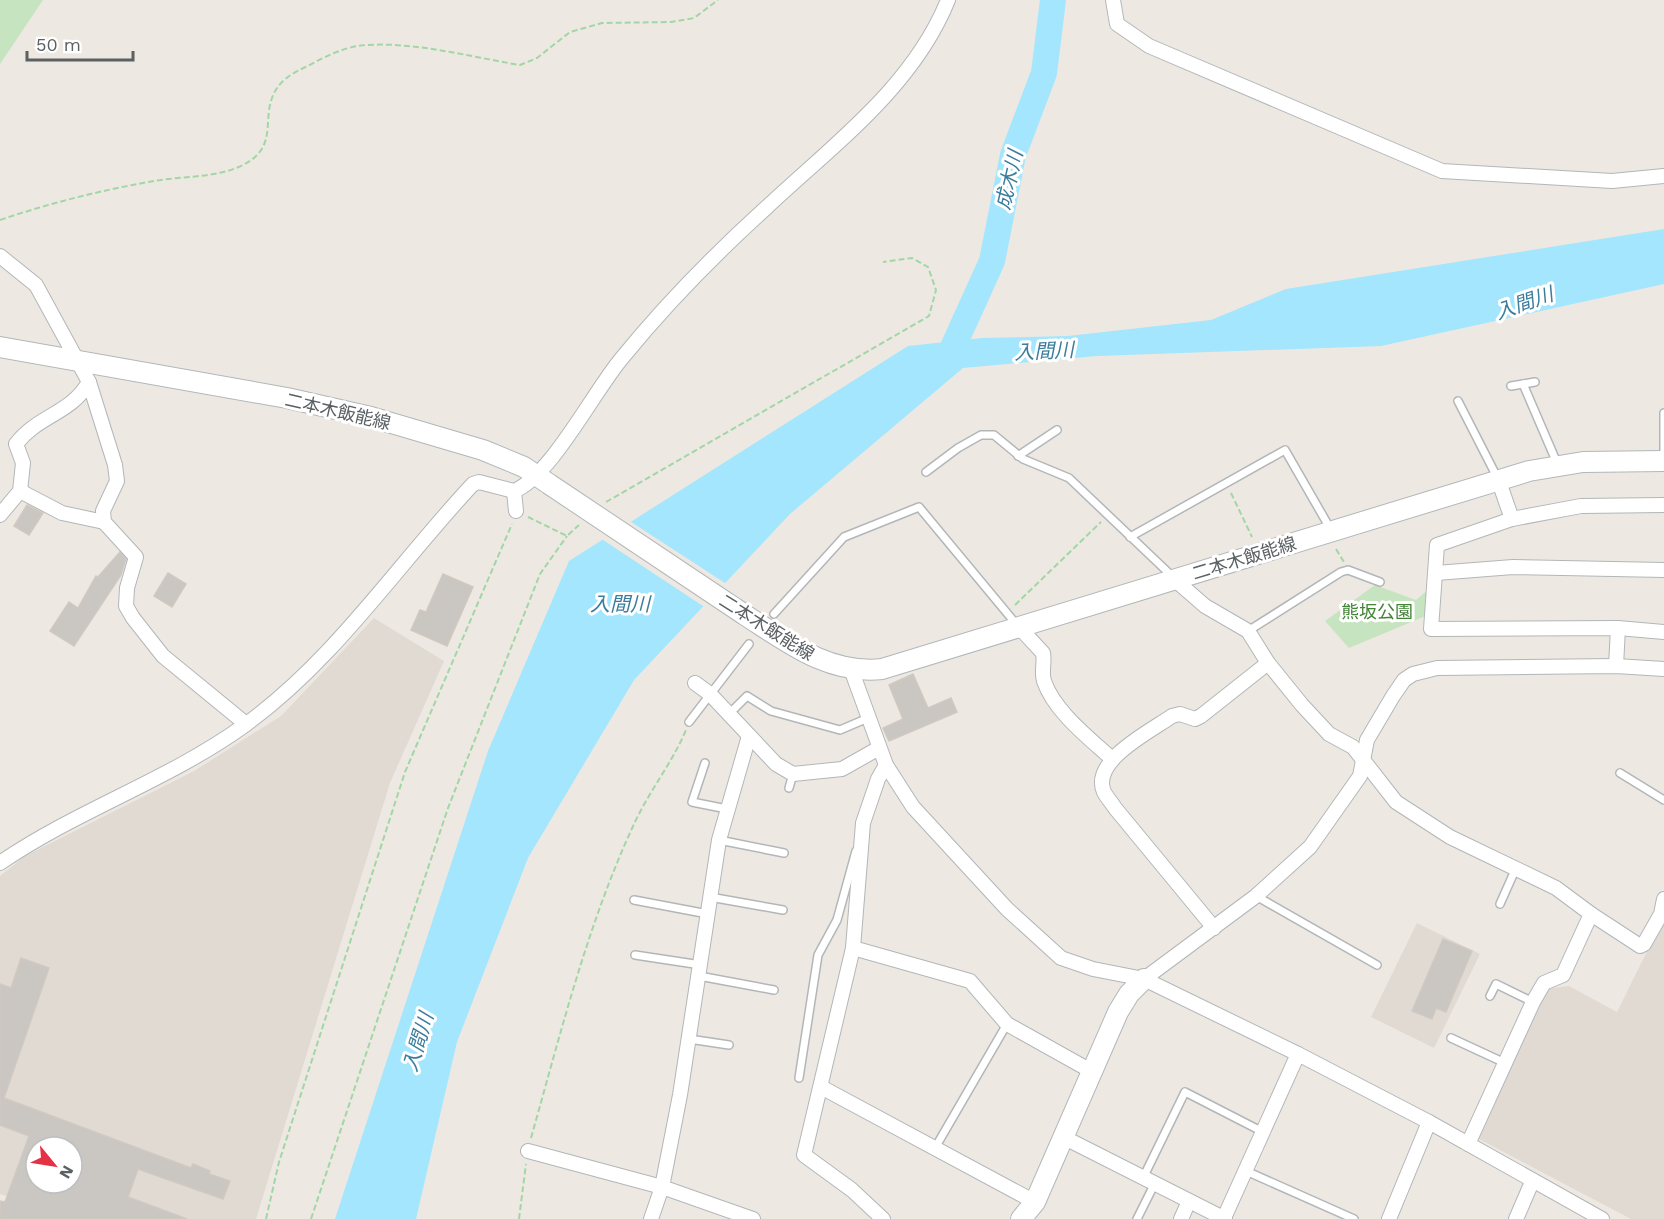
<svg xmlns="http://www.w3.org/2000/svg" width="1664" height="1219" font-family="'Work Sans','Noto Sans JP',sans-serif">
<rect width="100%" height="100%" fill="#ede9e2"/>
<g fill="#e0dad3" fill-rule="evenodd">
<path d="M 374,618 L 444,661 L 390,783 L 256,1219 L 75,1219 L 0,1194 L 0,876 L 25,856 L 194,771 L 281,716 ZM 36,1147 L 72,1147 L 72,1183 L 36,1183 Z"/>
<path d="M 1664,917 L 1664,1219 L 1631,1219 L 1477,1138 L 1545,989 L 1569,986 L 1617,1012 Z"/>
<path d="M 1417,923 L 1480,954 L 1434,1048 L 1371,1017 Z"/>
</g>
<g fill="#c6e4bf">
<path d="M 0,0 L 43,0 L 0,64 Z"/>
<path d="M 1375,585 L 1416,600 L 1429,589 L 1428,615 L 1349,648 L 1325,621 Z"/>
</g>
<path fill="#a3e6fd" d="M 1664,229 L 1664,284 L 1381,346 L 1097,356 L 963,368 L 790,514 L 634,680 L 528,858 L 457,1042 L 416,1219 L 335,1219 L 488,751 L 569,561 L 908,346 L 982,338 L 1068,336 L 1211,320 L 1286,289 Z"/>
<path fill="#ede9e2" d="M 628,520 L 728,585 L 706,608 L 600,538 Z"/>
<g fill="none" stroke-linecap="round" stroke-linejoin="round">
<path stroke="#a3e6fd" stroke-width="26" d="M 949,356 L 992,261 L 1013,155 L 1044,73 L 1053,0"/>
</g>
<g fill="#cac6c2" stroke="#d1c9c1" stroke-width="1.5" fill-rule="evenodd">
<path d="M 27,505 L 43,513 L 29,535 L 14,526 Z"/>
<path d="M 120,552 L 126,559 L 121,575 L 74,646 L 50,631 L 69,602 L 78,608 L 96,576 L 98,577 Z"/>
<path d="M 168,573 L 186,584 L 172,607 L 154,596 Z"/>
<path d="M 443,574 L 473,587 L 447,646 L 411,630 L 420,610 L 426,612 Z"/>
<path d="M 913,674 L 928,708 L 951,698 L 957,712 L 889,741 L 883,728 L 903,719 L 889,685 Z"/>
<path d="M 1443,939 L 1472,951 L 1446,1012 L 1436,1008 L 1432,1019 L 1412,1011 Z"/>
<path d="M 21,958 L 49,968 L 4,1098 L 191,1168 L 193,1164 L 210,1171 L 209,1174 L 230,1181 L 223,1199 L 138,1169 L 128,1197 L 187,1219 L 0,1219 L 0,1201 L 5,1202 L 29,1136 L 0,1125 L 0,984 L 11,988 ZM 36,1147 L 72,1147 L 72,1183 L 36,1183 Z"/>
</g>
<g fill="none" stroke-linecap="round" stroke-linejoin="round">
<g stroke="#b3b6b9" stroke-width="10">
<g id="lane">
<path d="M 1523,384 L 1557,463"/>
<path d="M 1511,386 L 1535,382"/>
<path d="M 1458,401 L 1498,479"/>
<path d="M 1664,413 L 1664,453"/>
<path d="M 1018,456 L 1057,430"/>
<path d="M 926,472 L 958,448 L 981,435 L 994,435 L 1023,459 L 1069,478 L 1173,577"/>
<path d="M 1130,537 L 1285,450 L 1331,530"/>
<path d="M 774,614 L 844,537 L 919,507 L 1017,625"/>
<path d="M 1248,631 L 1341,572 L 1348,570 L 1380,582"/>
<path d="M 729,714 L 747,696 L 771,711 L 840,730 L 868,718"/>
<path d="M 689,722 L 749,644"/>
<path d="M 705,763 L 692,802 L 727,809"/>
<path d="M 1620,773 L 1664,800"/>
<path d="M 789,788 L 793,774"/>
<path d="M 719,840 L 784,853"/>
<path d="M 1256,896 L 1377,965"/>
<path d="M 710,897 L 783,910"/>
<path d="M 634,900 L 708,914"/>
<path d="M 1500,904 L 1516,868"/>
<path d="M 635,955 L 701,965"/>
<path d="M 699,976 L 774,990"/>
<path d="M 1490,996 L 1496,984 L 1533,1002"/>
<path d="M 1451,1038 L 1505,1063"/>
<path d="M 689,1039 L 729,1045"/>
<path d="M 799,1078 L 818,955 L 837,920 L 856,851"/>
<path d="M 935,1148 L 1007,1024"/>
<path d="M 1246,1171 L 1354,1219"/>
<path d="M 1143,1178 L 1185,1092 L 1263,1132"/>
<path d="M 1137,1219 L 1154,1185"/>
</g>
</g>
<g stroke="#b3b6b9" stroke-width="16">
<g id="street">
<path d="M 1113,0 L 1117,24 L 1149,46 L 1442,171 L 1612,181 L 1664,176"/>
<path d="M 0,256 L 36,285 L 89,382 C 71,414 38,415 16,444 L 23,463 L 20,491 L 0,515"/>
<path d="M 89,382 L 115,465 L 117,481 L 103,511 L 104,522 L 136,557 L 127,588 L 126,606 L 133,618 L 163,656 L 246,724"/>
<path d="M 1498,479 L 1512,519 L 1437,545 L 1431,629 L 1618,628 L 1664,632"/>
<path d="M 20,491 L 62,513 L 104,522"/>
<path d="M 514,491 L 516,511"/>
<path d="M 1512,519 L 1581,506 L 1664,505"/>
<path d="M 1436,573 L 1513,567 L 1664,570"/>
<path d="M 1174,579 L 1205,606 L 1248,631 L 1268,663 L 1302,705 L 1329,734 L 1353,747 L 1396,802 L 1450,837 L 1556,888 L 1591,914"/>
<path d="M 1018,626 L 1043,653 C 1045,662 1041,672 1044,681 C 1054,711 1089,738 1112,759"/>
<path d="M 1616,666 L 1618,628"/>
<path d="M 851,669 L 886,765 L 913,807 L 1007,909 L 1061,958 L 1093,969 L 1144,979 L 1298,1054 L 1429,1122 L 1602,1219"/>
<path d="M 695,683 L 710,694 L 776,764 L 793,774 L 842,769 L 879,748"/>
<path d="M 0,863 C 77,810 169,780 245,725 C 335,660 398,564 473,484 L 479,482 L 514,491 C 551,476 594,391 622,358 C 666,304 715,254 767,207 C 833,145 913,87 948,0"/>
<path d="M 1214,928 L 1115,808 C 1112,803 1107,798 1104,792 C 1090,761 1151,731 1172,716 L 1180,714 L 1195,719 L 1201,716 L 1268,663"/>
<path d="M 853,948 L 970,981 L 1007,1024 L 1091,1071"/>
<path d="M 1144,979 L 1256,896 L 1310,847 L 1360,776 L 1367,740 L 1393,696 L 1404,680 L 1413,674 L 1437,668 L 1616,666 L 1664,669"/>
<path d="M 821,1087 L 1035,1202"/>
<path d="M 1063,1137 L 1225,1219"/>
<path d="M 1468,1144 L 1533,1002 L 1544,983 L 1563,975 L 1591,914 L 1640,946 L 1644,944 L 1661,914 L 1664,899"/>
<path d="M 528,1151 L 662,1187 L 753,1219"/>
<path d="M 1224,1218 L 1298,1054"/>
<path d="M 651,1219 L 662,1187 L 680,1095 L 719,840 L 749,736"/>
<path d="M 883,1219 L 852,1190 L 804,1155 L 853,948 L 863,823 L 878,779 L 886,765"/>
<path d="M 1181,1219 L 1189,1201"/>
<path d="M 1389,1219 L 1429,1122"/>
<path d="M 1516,1219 L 1532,1182"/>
</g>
</g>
<g stroke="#b2b7ba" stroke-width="22">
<g id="secondary">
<path d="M 0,347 L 287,398 L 371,417 L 483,450 L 524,467 L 549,484"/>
<path d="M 745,615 C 787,642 829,675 882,669 L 1529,471 L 1583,462 L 1664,461"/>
<path d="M 1021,1219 L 1035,1202 L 1118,1012 L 1129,994 L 1144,979"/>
</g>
</g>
<g stroke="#a2d6a6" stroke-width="2" stroke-dasharray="6 3" stroke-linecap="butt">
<path d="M 0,220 C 50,203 102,190 154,181 C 182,176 217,178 243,165 C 277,148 263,122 272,98 C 278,81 292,73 308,66 C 326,56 346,46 367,45 C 417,42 471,57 520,65 L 537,58 L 570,32 L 602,23 L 671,22 L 694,18 L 718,0"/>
<path d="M 1231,493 L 1252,537"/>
<path d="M 606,502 L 929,316 L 936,290 L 928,267 L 912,258 L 883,262"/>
<path d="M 528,517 L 567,536 L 579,525"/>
<path d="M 1336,549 L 1344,562"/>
<path d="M 1015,605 L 1101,522"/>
<path d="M 531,1138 C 561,1032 588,922 635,822 C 650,790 672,763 686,730"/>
<path d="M 266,1219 L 279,1162 L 405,772 L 512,524"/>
<path d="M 311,1219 L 448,808 L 540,574 L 567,536"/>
<path d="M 519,1219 L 526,1164"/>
</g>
<use href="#lane" stroke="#fff" stroke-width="7"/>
<use href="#street" stroke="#fff" stroke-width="14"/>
<use href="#secondary" stroke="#fff" stroke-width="20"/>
<g stroke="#b2b7ba" stroke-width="22" stroke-linecap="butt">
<path id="secondary-bridge" d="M 549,484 L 745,615"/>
</g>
<use href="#secondary-bridge" stroke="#fff" stroke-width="20"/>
</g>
<g text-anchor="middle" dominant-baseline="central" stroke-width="6" stroke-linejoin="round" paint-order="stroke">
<g font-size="18" fill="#5b6063" stroke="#fff">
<text transform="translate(338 411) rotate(13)">二本木飯能線</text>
<text transform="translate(1244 558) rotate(-17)">二本木飯能線</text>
<text transform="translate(767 627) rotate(32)">二本木飯能線</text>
</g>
<g font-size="18" fill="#428537" stroke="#fff">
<text x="1377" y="611">熊坂公園</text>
</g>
<g font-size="20" font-style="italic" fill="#3b7d9d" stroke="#fff">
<text transform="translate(1009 180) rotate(-77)">成木川</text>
<text transform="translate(1524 303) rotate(-19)">入間川</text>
<text transform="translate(1044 351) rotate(-3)">入間川</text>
<text x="620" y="604">入間川</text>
<text transform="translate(418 1042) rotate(-73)">入間川</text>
</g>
</g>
<g transform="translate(54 1165) rotate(120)"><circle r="28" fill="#ffffff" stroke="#bdbfc1" stroke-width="1.5"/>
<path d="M0-4.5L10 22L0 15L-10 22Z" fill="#e53144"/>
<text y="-9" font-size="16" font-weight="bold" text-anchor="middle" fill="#5b6063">N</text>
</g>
<path d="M27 51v9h106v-9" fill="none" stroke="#5b6063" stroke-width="3"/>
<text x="36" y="51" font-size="18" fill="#5b6063" stroke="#ffffff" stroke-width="4.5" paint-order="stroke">50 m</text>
</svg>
